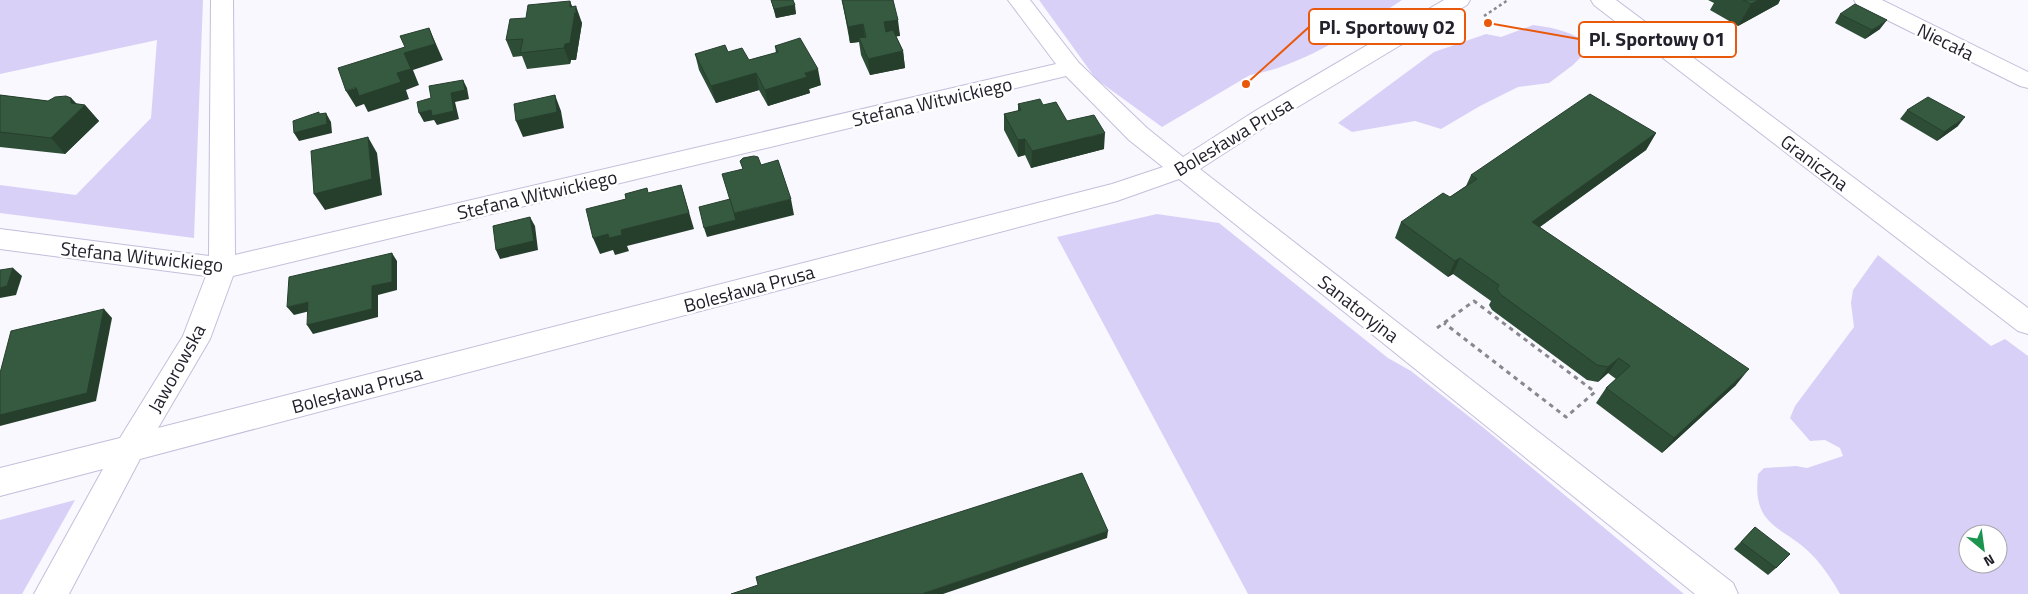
<svg xmlns="http://www.w3.org/2000/svg" width="2028" height="594" font-family="'Titillium Web',sans-serif">
<rect width="100%" height="100%" fill="#f9f8fe"/>
<g fill="#d9d0f8" fill-rule="evenodd">
<path d="M 0,0 L 203,0 L 194,238 L 0,213 L 0,185 L 76,195 L 151,118 L 157,40 L 0,74 Z"/>
<path d="M 1039,0 L 1402,0 C 1359,28 1301,67 1250,75 L 1162,127 L 1096,79 Z"/>
<path d="M 1533,25 C 1556,28 1573,32 1592,46 L 1573,65 L 1549,83 L 1518,87 L 1480,106 L 1441,129 L 1415,121 L 1352,132 L 1338,123 L 1434,52 L 1486,34 L 1501,37 Z"/>
<path d="M 1157,214 L 1219,223 L 1388,358 L 1411,371 L 1485,429 L 1684,594 L 1248,594 L 1057,237 Z"/>
<path d="M 1878,255 L 1991,346 L 2005,339 L 2028,356 L 2028,594 L 1840,594 C 1831,578 1821,563 1807,550 C 1793,536 1769,528 1761,509 C 1756,497 1757,486 1758,474 L 1764,468 L 1796,466 L 1807,468 L 1843,456 L 1840,448 L 1825,440 L 1810,441 L 1790,418 L 1795,406 L 1854,327 L 1851,303 L 1853,290 ZM 1968,534 L 1998,534 L 1998,564 L 1968,564 Z"/>
<path d="M 75,500 L 22,594 L 0,594 L 0,520 Z"/>
</g>
<g fill="none" stroke-linecap="round" stroke-linejoin="round">
<g stroke="#c4bedb" stroke-width="2">
<g id="minor">
<path d="M 211,0 L 233,0 L 235,255 L 1056,64 L 1008,0 L 1030,0 L 1079,63 L 1147,128 L 1183,157 L 1255,111 L 1444,0 L 1470,0 L 1467,5 L 1271,123 L 1200,169 L 1733,583 L 1738,594 L 1695,594 L 1179,179 L 1117,201 L 140,459 L 69,594 L 34,594 L 103,469 L 0,496 L 0,468 L 120,438 L 183,336 L 206,276 L 0,249 L 0,229 L 209,256 ZM 1066,76 L 1129,140 L 1163,167 L 1112,184 L 158,428 L 210,339 L 233,276 Z"/>
<path d="M 1591,0 L 1616,0 L 2028,308 L 2028,334 L 2018,331 L 1594,5 Z"/>
<path d="M 1854,0 L 1882,0 L 2028,72 L 2028,88 L 2020,86 L 1857,5 Z"/>
</g>
</g>
<path stroke="#898890" stroke-width="2.5" stroke-dasharray="3 3" stroke-linecap="butt" d="M 1484,16 L 1508,0"/>
<path stroke="#898890" stroke-width="3" stroke-dasharray="4.5 4.5" stroke-linecap="butt" d="M 1437,328 L 1474,301 L 1595,392 L 1566,417 L 1444,323"/>
<use href="#minor" fill="#fff" fill-rule="evenodd"/>
</g>
<g fill="#2e4d37">
<path d="M 771,0 L 793,0 L 796,14 L 776,18 Z"/>
<path d="M 842,0 L 893,0 L 900,36 L 896,36 L 903,51 L 905,68 L 870,75 L 861,55 L 859,42 L 850,43 Z"/>
<path d="M 1708,0 L 1780,0 L 1778,4 L 1738,26 L 1710,10 L 1714,3 Z"/>
<path d="M 570,1 L 572,7 L 582,23 L 576,60 L 571,60 L 570,64 L 527,69 L 522,56 L 513,57 L 506,40 L 526,18 Z"/>
<path d="M 1840,14 L 1880,29 L 1865,39 L 1835,23 Z"/>
<path d="M 775,46 L 821,85 L 809,89 L 810,93 L 768,106 L 759,90 L 716,103 L 699,70 L 695,54 L 728,52 L 749,60 L 776,53 Z"/>
<path d="M 0,95 L 48,101 L 71,98 L 77,104 L 85,105 L 99,121 L 65,154 L 0,147 Z"/>
<path d="M 1018,104 L 1043,105 L 1067,121 L 1104,149 L 1031,168 L 1025,155 L 1018,157 L 1004,130 L 1004,114 L 1018,111 Z"/>
<path d="M 1907,110 L 1958,126 L 1937,141 L 1900,119 Z"/>
<path d="M 1656,133 L 1646,150 L 1540,227 L 1736,385 L 1662,453 L 1596,403 L 1606,388 L 1616,379 L 1608,373 L 1598,382 L 1587,380 L 1492,310 L 1489,305 L 1491,301 L 1453,274 L 1448,277 L 1395,238 L 1401,222 L 1450,197 L 1466,186 L 1471,175 Z"/>
<path d="M 1755,527 L 1776,568 L 1768,575 L 1734,549 Z"/>
</g>
<g fill="#263f2d">
<path d="M 1759,0 L 1780,0 L 1778,4 L 1738,26 L 1751,4 Z"/>
<path d="M 570,1 L 575,14 L 576,6 L 582,23 L 576,60 L 571,60 L 570,64 L 564,48 Z"/>
<path d="M 795,5 L 796,14 L 776,18 L 774,9 Z"/>
<path d="M 898,20 L 900,36 L 886,38 L 884,22 Z"/>
<path d="M 1887,20 L 1880,29 L 1865,39 L 1872,30 Z"/>
<path d="M 863,24 L 865,41 L 859,38 L 859,42 L 850,43 L 848,27 Z"/>
<path d="M 429,28 L 443,60 L 413,70 L 419,85 L 406,90 L 409,99 L 368,112 L 364,104 L 356,107 L 346,91 L 397,73 L 404,53 Z"/>
<path d="M 903,51 L 905,68 L 870,75 L 868,59 Z"/>
<path d="M 818,69 L 821,85 L 809,89 L 810,93 L 768,106 L 765,90 L 805,73 Z"/>
<path d="M 756,73 L 759,90 L 716,103 L 711,86 Z"/>
<path d="M 463,80 L 467,88 L 469,99 L 455,102 L 459,119 L 437,125 L 434,120 L 424,122 L 419,113 L 451,93 Z"/>
<path d="M 555,95 L 561,111 L 564,128 L 523,137 L 516,121 Z"/>
<path d="M 71,98 L 81,109 L 85,105 L 99,121 L 65,154 L 51,138 L 71,103 Z"/>
<path d="M 326,113 L 331,122 L 332,133 L 299,141 L 294,133 Z"/>
<path d="M 1965,117 L 1958,126 L 1937,141 L 1944,132 Z"/>
<path d="M 1105,133 L 1104,149 L 1031,168 L 1032,151 Z"/>
<path d="M 1656,133 L 1646,150 L 1524,238 L 1532,222 Z"/>
<path d="M 368,137 L 377,153 L 382,195 L 325,210 L 314,194 Z"/>
<path d="M 1025,139 L 1025,155 L 1018,157 L 1018,140 Z"/>
<path d="M 681,185 L 694,229 L 627,246 L 629,251 L 615,255 L 613,250 L 600,254 L 593,238 L 621,230 Z"/>
<path d="M 791,199 L 794,215 L 707,237 L 704,228 L 734,213 Z"/>
<path d="M 530,217 L 535,226 L 538,250 L 500,259 L 496,250 Z"/>
<path d="M 392,253 L 397,261 L 397,290 L 378,295 L 378,317 L 313,334 L 307,325 Z"/>
<path d="M 1460,258 L 1453,274 L 1448,277 L 1455,261 Z"/>
<path d="M 13,268 L 22,276 L 16,295 L 0,298 L 0,288 Z"/>
<path d="M 308,302 L 314,310 L 294,315 L 287,307 Z"/>
<path d="M 104,309 L 112,318 L 96,401 L 0,426 L 0,415 Z"/>
<path d="M 1619,358 L 1608,373 L 1598,382 L 1608,367 Z"/>
<path d="M 1749,369 L 1736,385 L 1662,453 L 1674,438 Z"/>
<path d="M 1108,531 L 1107,538 L 943,594 L 924,594 L 924,593 Z"/>
</g>
<g fill="#365a40" stroke="#263f2d">
<path d="M 771,0 L 793,0 L 795,5 L 774,9 Z"/>
<path d="M 842,0 L 893,0 L 898,20 L 884,22 L 886,32 L 893,30 L 903,51 L 868,59 L 859,38 L 866,37 L 863,24 L 848,27 Z"/>
<path d="M 1743,0 L 1759,0 L 1751,4 Z"/>
<path d="M 570,1 L 570,7 L 576,6 L 570,43 L 565,44 L 564,48 L 520,53 L 523,39 L 506,40 L 510,19 L 526,18 L 528,5 Z"/>
<path d="M 1855,4 L 1887,20 L 1872,30 L 1840,14 Z"/>
<path d="M 429,28 L 435,44 L 404,53 L 411,69 L 397,73 L 401,82 L 359,96 L 356,87 L 346,91 L 338,68 L 405,47 L 400,36 Z"/>
<path d="M 800,38 L 818,69 L 805,73 L 807,77 L 765,90 L 756,73 L 711,86 L 695,54 L 725,45 L 728,52 L 742,48 L 749,60 L 778,52 L 775,46 Z"/>
<path d="M 463,80 L 465,90 L 451,93 L 454,111 L 432,116 L 431,110 L 419,113 L 417,102 L 431,98 L 429,86 Z"/>
<path d="M 1590,94 L 1656,133 L 1532,222 L 1749,369 L 1674,438 L 1606,388 L 1630,366 L 1619,358 L 1608,367 L 1597,365 L 1500,294 L 1497,289 L 1499,285 L 1460,258 L 1455,261 L 1401,222 L 1443,193 L 1450,197 L 1477,179 L 1471,175 Z"/>
<path d="M 0,95 L 48,101 L 55,97 L 66,96 L 71,98 L 71,103 L 85,105 L 51,138 L 0,132 Z"/>
<path d="M 555,95 L 557,112 L 516,121 L 514,104 Z"/>
<path d="M 1928,97 L 1965,117 L 1944,132 L 1907,110 Z"/>
<path d="M 1040,99 L 1043,105 L 1056,102 L 1067,121 L 1094,115 L 1105,133 L 1032,151 L 1025,139 L 1018,140 L 1004,114 L 1021,110 L 1018,104 Z"/>
<path d="M 319,112 L 319,114 L 326,113 L 327,124 L 294,133 L 293,121 Z"/>
<path d="M 368,137 L 372,179 L 314,194 L 311,151 Z"/>
<path d="M 754,156 L 758,157 L 761,165 L 778,160 L 791,199 L 734,213 L 722,174 L 743,169 L 740,161 L 743,158 Z"/>
<path d="M 681,185 L 689,213 L 621,230 L 622,235 L 609,238 L 608,234 L 593,238 L 586,209 L 626,199 L 625,194 L 647,188 L 648,193 Z"/>
<path d="M 730,199 L 736,220 L 704,228 L 699,207 Z"/>
<path d="M 530,217 L 534,241 L 496,250 L 493,226 Z"/>
<path d="M 392,253 L 392,282 L 372,286 L 372,309 L 307,325 L 308,302 L 287,307 L 289,277 Z"/>
<path d="M 13,268 L 7,286 L 0,288 L 0,270 Z"/>
<path d="M 104,309 L 87,393 L 0,415 L 0,373 L 11,331 Z"/>
<path d="M 1082,473 L 1108,531 L 924,593 L 924,594 L 731,594 L 758,585 L 756,577 Z"/>
<path d="M 1755,527 L 1790,554 L 1776,568 L 1741,542 Z"/>
</g>
<g text-anchor="middle" dominant-baseline="central" stroke-width="5" stroke-linejoin="round" paint-order="stroke">
<g font-size="19" fill="#23212c" stroke="#fff">
<text transform="translate(1946 41) rotate(26)">Niecała</text>
<text transform="translate(932 101) rotate(-13)">Stefana Witwickiego</text>
<text transform="translate(1233 136) rotate(-31)">Bolesława Prusa</text>
<text transform="translate(1815 162) rotate(37)">Graniczna</text>
<text transform="translate(537 194) rotate(-13)">Stefana Witwickiego</text>
<text transform="translate(142 256) rotate(6)">Stefana Witwickiego</text>
<text transform="translate(749 288) rotate(-15)">Bolesława Prusa</text>
<text transform="translate(1359 308) rotate(38)">Sanatoryjna</text>
<text transform="translate(176 368) rotate(-61)">Jaworowska</text>
<text transform="translate(357 389) rotate(-15)">Bolesława Prusa</text>
</g>
</g>
<path fill="none" stroke="#e8590c" stroke-width="2" d="M1246 84L1309 27M1488 23L1579 39"/>
<g fill="#e8590c" stroke="#fff" stroke-width="2">
<circle cx="1246" cy="84" r="5"/>
<circle cx="1488" cy="23" r="5"/>
</g>
<g fill="#fff" stroke="#e8590c" stroke-width="2">
<rect x="1309" y="9" width="156" height="35" rx="5"/>
<rect x="1579" y="22" width="157" height="35" rx="5"/>
</g>
<g font-size="20" text-anchor="middle" font-weight="bold" fill="#23212c">
<text x="1387" y="34">Pl. Sportowy 02</text>
<text x="1657" y="46">Pl. Sportowy 01</text>
</g>
<g transform="translate(1983 549) rotate(151)"><circle r="24" fill="#ffffff" stroke="#a7a6ab"/>
<path d="M0-4L9 19L0 12L-9 19Z" fill="#1b9450"/>
<text y="-8" font-size="14" font-weight="bold" text-anchor="middle" fill="#23212c">N</text>
</g>
</svg>
